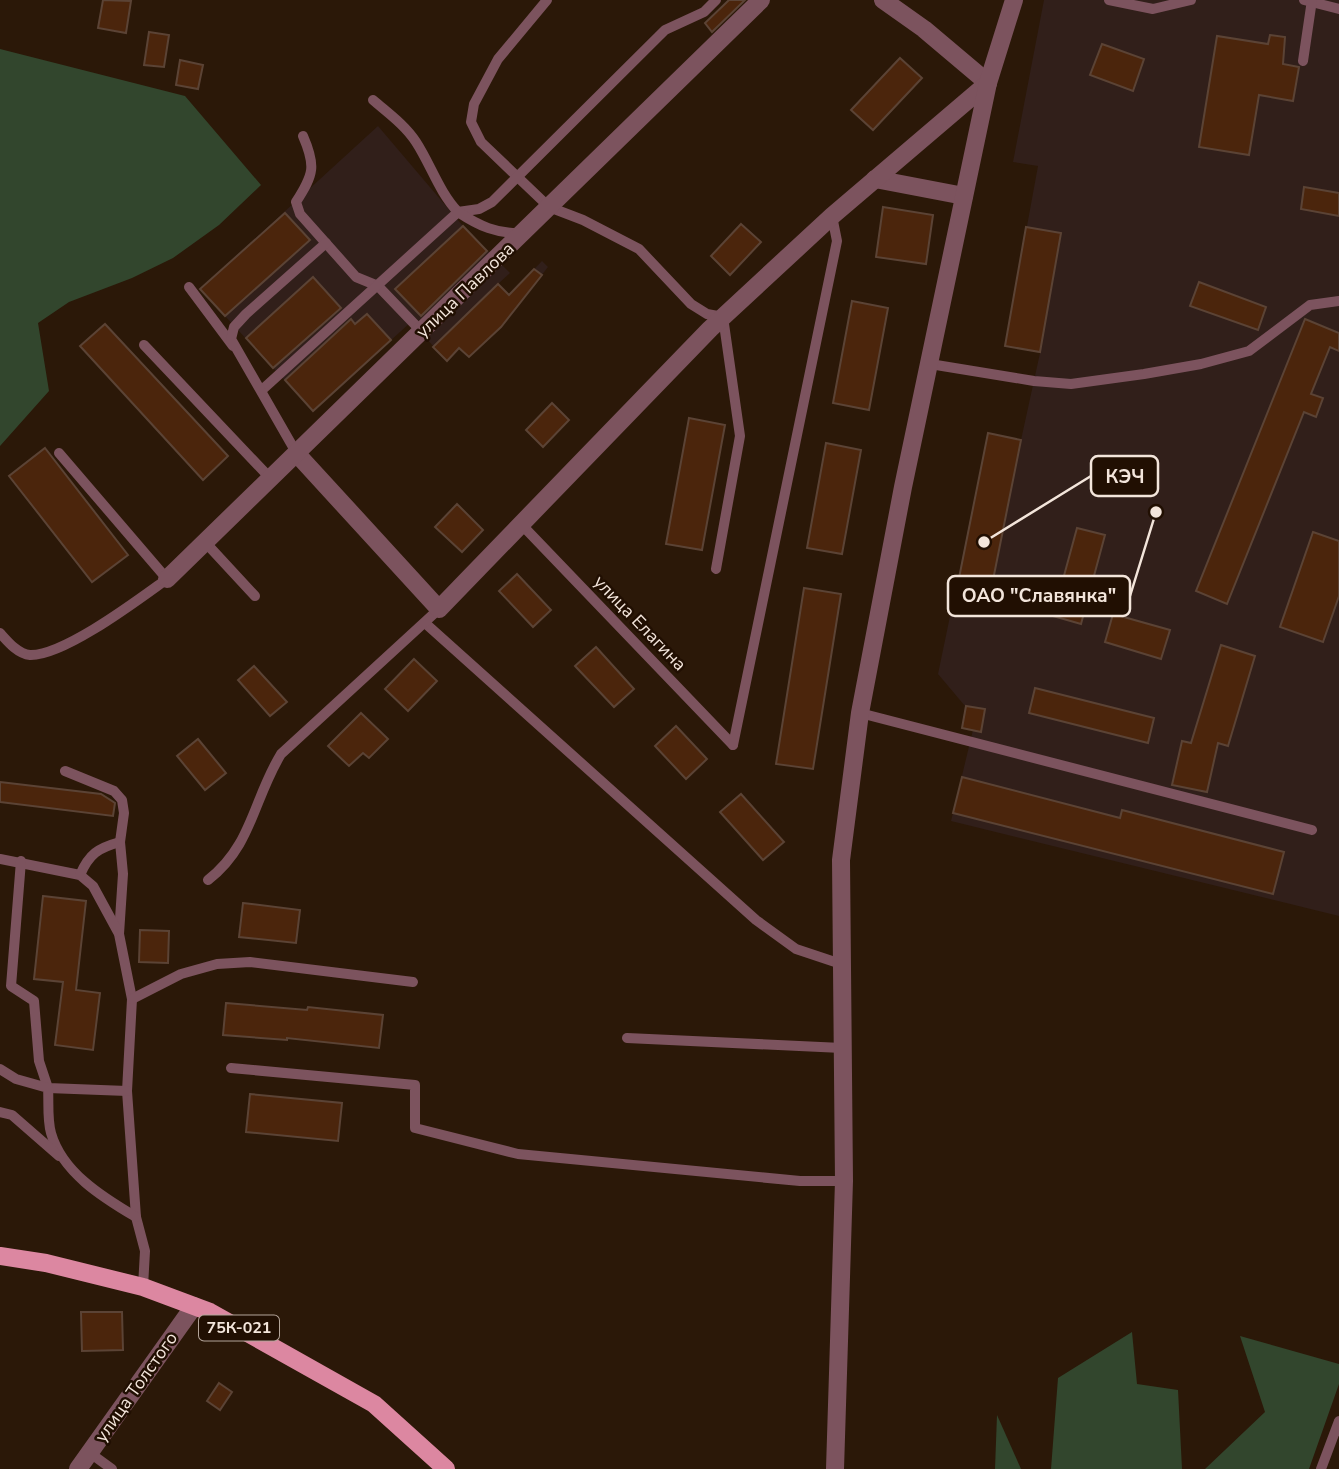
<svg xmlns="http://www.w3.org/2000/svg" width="1339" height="1469" font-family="'Nunito Sans',sans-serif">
<rect width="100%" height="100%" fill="#2b1808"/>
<g fill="#311f1a">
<path d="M 1044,0 L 1339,0 L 1339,916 L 951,821 L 973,730 L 962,728 L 965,706 L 938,674 L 988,433 L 1021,440 L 1040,353 L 1005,346 L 1038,166 L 1013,162 Z"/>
<path d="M 378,126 L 463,226 L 510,273 L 498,284 L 509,295 L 542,261 L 548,267 L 501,327 L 469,357 L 459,348 L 447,361 L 411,322 L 313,411 L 200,289 Z"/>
</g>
<g fill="#32462d">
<path d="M 0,49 L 185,96 L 261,185 L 219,225 L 173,258 L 132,278 L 69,302 L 38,323 L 49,391 L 0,446 Z"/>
<path d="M 1132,1332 L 1137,1384 L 1178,1390 L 1182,1469 L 1051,1469 L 1058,1378 Z"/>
<path d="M 1240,1336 L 1339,1364 L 1339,1384 L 1309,1469 L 1205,1469 L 1265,1412 Z"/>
<path d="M 997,1415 L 1021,1469 L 995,1469 Z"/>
</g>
<g fill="#4b250c" stroke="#5b4335" stroke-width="2">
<path d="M 103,0 L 131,1 L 126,33 L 98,28 Z"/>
<path d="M 729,0 L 745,0 L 712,32 L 705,23 Z"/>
<path d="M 149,32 L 169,35 L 164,67 L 144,65 Z"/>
<path d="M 1270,35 L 1285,37 L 1283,64 L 1299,67 L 1293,101 L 1259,95 L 1249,155 L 1199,147 L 1217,36 L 1268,44 Z"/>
<path d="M 1102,44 L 1144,59 L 1133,91 L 1090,75 Z"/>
<path d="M 900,58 L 922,78 L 873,130 L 851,110 Z"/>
<path d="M 180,60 L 203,65 L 198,89 L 176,85 Z"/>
<path d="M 1304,187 L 1339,193 L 1339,216 L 1301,209 Z"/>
<path d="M 883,207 L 933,215 L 926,264 L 876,257 Z"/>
<path d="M 285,213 L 310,240 L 225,316 L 200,289 Z"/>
<path d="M 741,224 L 761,242 L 730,275 L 711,256 Z"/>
<path d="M 463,226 L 487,251 L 421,316 L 395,289 Z"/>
<path d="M 1026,227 L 1061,233 L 1040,352 L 1005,346 Z"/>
<path d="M 534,269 L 542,275 L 501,327 L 469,357 L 459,348 L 447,361 L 433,347 L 498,284 L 509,295 Z"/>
<path d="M 313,277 L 341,308 L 273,368 L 246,338 Z"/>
<path d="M 1199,282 L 1266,307 L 1258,330 L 1190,306 Z"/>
<path d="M 852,301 L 888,308 L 869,410 L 833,403 Z"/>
<path d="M 367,314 L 391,340 L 313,411 L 285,380 L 351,319 L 355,324 Z"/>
<path d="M 1305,319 L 1339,333 L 1339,351 L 1330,347 L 1311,394 L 1323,398 L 1316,417 L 1304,412 L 1227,604 L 1196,591 Z"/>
<path d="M 105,324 L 228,456 L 203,480 L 80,346 Z"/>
<path d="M 552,403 L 569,420 L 543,447 L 526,430 Z"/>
<path d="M 689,418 L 725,425 L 702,550 L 666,544 Z"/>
<path d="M 988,433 L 1021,440 L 991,590 L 958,583 Z"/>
<path d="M 826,443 L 861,450 L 842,554 L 807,548 Z"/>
<path d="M 45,448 L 128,555 L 92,582 L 9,476 Z"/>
<path d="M 457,504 L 483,530 L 462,552 L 435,527 Z"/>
<path d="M 1077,528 L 1105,535 L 1081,624 L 1053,616 Z"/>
<path d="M 1313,532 L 1339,541 L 1339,596 L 1323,642 L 1280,627 Z"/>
<path d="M 517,574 L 551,610 L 533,627 L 499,591 Z"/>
<path d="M 804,588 L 841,594 L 813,769 L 776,764 Z"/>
<path d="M 1113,614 L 1170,630 L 1161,659 L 1105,642 Z"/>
<path d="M 1221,645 L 1255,656 L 1228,746 L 1218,743 L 1207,792 L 1172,785 L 1182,741 L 1191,743 Z"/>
<path d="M 596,647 L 634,689 L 614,707 L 575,666 Z"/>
<path d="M 414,659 L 437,681 L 408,711 L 385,689 Z"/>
<path d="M 254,666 L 287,702 L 270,716 L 238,680 Z"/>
<path d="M 1035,688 L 1154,718 L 1148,743 L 1029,713 Z"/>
<path d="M 966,706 L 985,709 L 981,732 L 962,728 Z"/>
<path d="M 361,713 L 388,739 L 369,758 L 363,753 L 349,766 L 328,746 Z"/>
<path d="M 676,726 L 707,759 L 686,779 L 655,746 Z"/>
<path d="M 198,739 L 226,773 L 205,790 L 177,756 Z"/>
<path d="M 962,777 L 1120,818 L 1122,810 L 1284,852 L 1273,894 L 953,813 Z"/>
<path d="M 0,782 L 101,794 L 115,803 L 113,816 L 0,802 Z"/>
<path d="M 741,794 L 784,842 L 763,860 L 720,812 Z"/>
<path d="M 43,896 L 86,901 L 76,990 L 100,993 L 93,1050 L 55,1045 L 63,982 L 34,979 Z"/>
<path d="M 243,903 L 300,910 L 296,943 L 239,937 Z"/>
<path d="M 140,930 L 169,931 L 168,963 L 139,962 Z"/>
<path d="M 226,1003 L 307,1010 L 308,1007 L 383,1015 L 379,1048 L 287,1038 L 287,1040 L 223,1035 Z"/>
<path d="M 250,1094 L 342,1103 L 338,1141 L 246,1132 Z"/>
<path d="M 81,1312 L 122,1312 L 123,1350 L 82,1351 Z"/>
<path d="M 219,1383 L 232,1392 L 220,1410 L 207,1401 Z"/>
</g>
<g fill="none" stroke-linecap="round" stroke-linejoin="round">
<g stroke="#7c535e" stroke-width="10">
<path d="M 547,0 L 498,59 L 474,104 L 471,122 L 481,142 L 549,207 L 583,220 L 639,249 L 691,304 L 707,314 L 723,317 L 740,436 L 716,569"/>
<path d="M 1109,0 L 1153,9 L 1191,0"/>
<path d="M 1304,0 L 1339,9"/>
<path d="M 1303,61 L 1312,0"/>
<path d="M 373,100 C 388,113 405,125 416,142 C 431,165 439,192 458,212 L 479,209 L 492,202 L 665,30 L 704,12 L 716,0"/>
<path d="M 303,136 C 316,166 314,174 296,202 L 300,214 L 356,277 L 378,286 L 422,332"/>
<path d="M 189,287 L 233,346"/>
<path d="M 144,345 L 271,479"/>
<path d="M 930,364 L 1034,381 L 1071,384 L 1144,374 L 1201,364 L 1249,351 L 1310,305 L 1339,301"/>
<path d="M 263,389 L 458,212 C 479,226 497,234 522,233"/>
<path d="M 297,454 L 231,339 L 234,327 L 246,314 L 326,243"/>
<path d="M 521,524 L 733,745"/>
<path d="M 205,542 L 255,596"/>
<path d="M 425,623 L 756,920 L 796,949 L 841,964"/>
<path d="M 0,633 C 8,642 18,654 30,655 C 64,656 139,599 167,579 L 59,453"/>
<path d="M 860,713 L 1312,830"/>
<path d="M 733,745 L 837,241 L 832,216"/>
<path d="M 65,771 L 114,791 L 122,800 L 124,813 L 120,842 L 123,874 L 119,934 L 132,999 L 127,1091 L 136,1217 L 145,1251 L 143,1287"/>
<path d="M 0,859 L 80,875 L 93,886 L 118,932"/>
<path d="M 21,861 L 11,986 L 34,1001 L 39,1061 L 48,1088 L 127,1091"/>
<path d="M 80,875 C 89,854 98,848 120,842"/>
<path d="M 208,880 C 252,846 253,800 281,754 L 439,609"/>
<path d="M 132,999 L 181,974 L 217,964 L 250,962 L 413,982"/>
<path d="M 627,1038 L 842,1048"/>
<path d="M 231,1068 L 415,1085 L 415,1128 L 518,1154 L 800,1181 L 844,1181"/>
<path d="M 0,1069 L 16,1079 L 48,1088 C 49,1102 47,1119 51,1133 C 62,1172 102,1197 136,1217"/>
<path d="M 0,1112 L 12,1115 L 59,1156"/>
<path d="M 90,1453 L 112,1469"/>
<path d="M 1321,1469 L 1339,1421"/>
</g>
<g stroke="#7c535e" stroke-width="18">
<path d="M 883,0 L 924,29 L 988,83"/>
<path d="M 875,179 L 964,196"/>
<path d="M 297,454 L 439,609 L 710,329 L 832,216 L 988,83"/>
<path d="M 167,579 L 761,0"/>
<path d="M 78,1469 L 194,1306"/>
<path d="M 835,1469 L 844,1181 L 841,860 L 860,713 L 903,487 L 988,83 L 1014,0"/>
</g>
<path stroke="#dc87a1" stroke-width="18" d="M 0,1256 L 46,1263 L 143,1287 L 210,1312 L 374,1404 L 446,1469"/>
</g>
<g text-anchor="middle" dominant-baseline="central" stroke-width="5" stroke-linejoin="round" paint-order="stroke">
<rect fill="#210f02" stroke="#b4a59a" stroke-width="2" x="199" y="1315.5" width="80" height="25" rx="5"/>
<g font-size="16" font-weight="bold" fill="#f3e5db">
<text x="239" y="1328">75К-021</text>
</g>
<g font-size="18" fill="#f3e5db" stroke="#210f02">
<text transform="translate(465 290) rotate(-44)">улица Павлова</text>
<text transform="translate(640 623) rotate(46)">улица Елагина</text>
<text transform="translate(136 1387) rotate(-55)">улица Толстого</text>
</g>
</g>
<path fill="none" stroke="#f3e5db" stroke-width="2.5" d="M984 542L1091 476M1156 512L1130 596"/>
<g fill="#f3e5db" stroke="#210f02" stroke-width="2.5">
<circle cx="984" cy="542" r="7"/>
<circle cx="1156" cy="512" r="7"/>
</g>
<g fill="#210f02" stroke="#f3e5db" stroke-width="2.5">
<rect x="1091" y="456" width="67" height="40" rx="7"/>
<rect x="948" y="576" width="182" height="40" rx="7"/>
</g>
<g font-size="19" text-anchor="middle" font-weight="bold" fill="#f3e5db">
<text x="1125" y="483">КЭЧ</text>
<text x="1039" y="602">ОАО "Славянка"</text>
</g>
</svg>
